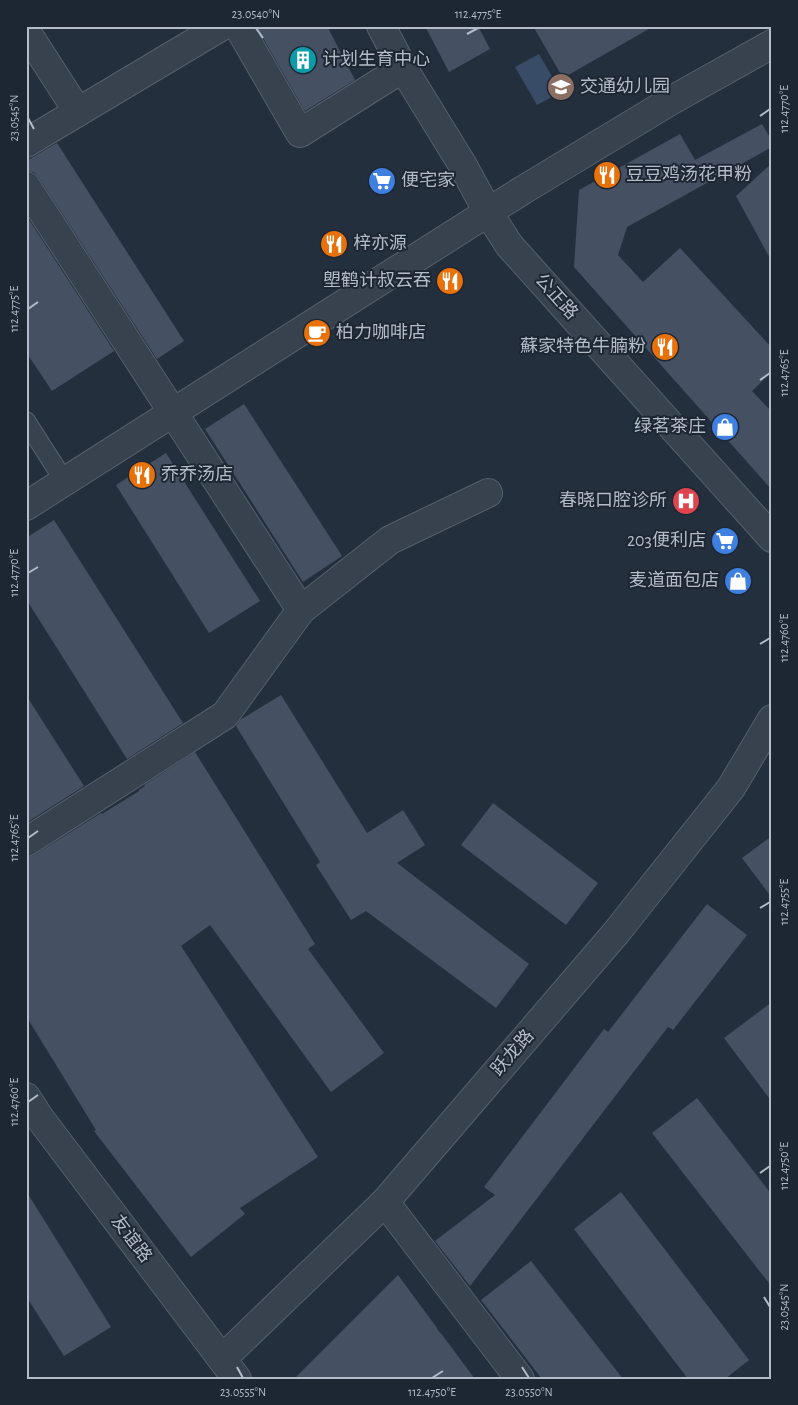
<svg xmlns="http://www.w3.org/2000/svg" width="798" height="1405" font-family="'Alegreya Sans','Noto Sans SC',sans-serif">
<rect width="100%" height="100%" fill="#242f3e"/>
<path fill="#394c67" d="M 539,54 L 561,92 L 537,105 L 515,67 Z"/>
<g fill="#455162">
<path d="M 256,26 L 327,26 L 355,80 L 305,111 Z"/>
<path d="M 425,26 L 478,26 L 490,49 L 449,72 Z"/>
<path d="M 533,26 L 654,26 L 563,78 Z"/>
<path d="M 762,124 L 772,141 L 772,147 L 627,227 L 618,255 L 643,282 L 680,248 L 772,348 L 772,372 L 752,391 L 772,412 L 772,490 L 574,267 L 579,190 L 680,134 L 695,160 Z"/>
<path d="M 57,143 L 184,341 L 157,359 L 39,178 L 34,172 L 26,171 L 26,161 Z"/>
<path d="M 772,163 L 772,262 L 736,196 Z"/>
<path d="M 26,215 L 114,351 L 52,391 L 26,352 Z"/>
<path d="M 244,404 L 342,556 L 303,582 L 205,429 Z"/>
<path d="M 166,453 L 260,601 L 209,633 L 116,485 Z"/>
<path d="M 54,520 L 183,723 L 127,759 L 26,599 L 26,538 Z"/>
<path d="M 26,695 L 84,786 L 26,823 Z"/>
<path d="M 281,695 L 367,833 L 403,810 L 425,845 L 397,863 L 529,964 L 496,1008 L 366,911 L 351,920 L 316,865 L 320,862 L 236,726 L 240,720 Z"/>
<path d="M 195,752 L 315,944 L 308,949 L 384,1053 L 331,1092 L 210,925 L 181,946 L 318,1157 L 240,1208 L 245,1214 L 191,1257 L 94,1131 L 96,1130 L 26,1016 L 26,858 L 34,855 L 101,813 L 102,814 L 139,791 L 139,790 L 145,786 L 144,785 Z"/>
<path d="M 493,803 L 598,883 L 566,925 L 461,845 Z"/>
<path d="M 772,836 L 772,898 L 742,858 Z"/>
<path d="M 707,904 L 747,935 L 673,1030 L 668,1027 L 470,1286 L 435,1241 L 495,1195 L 484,1187 L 604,1029 L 608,1032 Z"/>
<path d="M 772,1002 L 772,1102 L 724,1038 Z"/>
<path d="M 697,1098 L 772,1195 L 772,1287 L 652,1133 Z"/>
<path d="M 26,1191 L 111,1327 L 64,1356 L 26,1296 Z"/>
<path d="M 621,1192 L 749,1360 L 725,1379 L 688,1379 L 574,1229 Z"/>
<path d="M 531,1261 L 623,1379 L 542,1379 L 481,1300 Z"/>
<path d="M 398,1275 L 437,1328 L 437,1329 L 443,1336 L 475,1379 L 294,1379 Z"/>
</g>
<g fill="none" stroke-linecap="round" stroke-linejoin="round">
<g stroke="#565f6c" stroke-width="20">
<path id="service" d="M 26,421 L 65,482"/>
</g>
<g stroke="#565f6c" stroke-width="30">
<g id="minor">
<path d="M 238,26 L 300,133 L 403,68"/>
<path d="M 381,26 L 403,68 L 462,164 L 488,212 L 509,245 L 772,538"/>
<path d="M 26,31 L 78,112"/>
<path d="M 26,143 L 222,26"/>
<path d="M 26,186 L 301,610"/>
<path d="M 26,506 L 523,190 L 672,100 L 772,44"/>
<path d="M 26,842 L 225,715 L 301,610 L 390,540 L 488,493"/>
<path d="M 26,1097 L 39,1117 L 237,1379"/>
<path d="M 385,1202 L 520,1379"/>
<path d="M 222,1359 L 385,1202 L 615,934 L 731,788 L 772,719"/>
</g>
</g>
<use href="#service" stroke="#38414e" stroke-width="18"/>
<use href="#minor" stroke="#38414e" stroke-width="28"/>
</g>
<path fill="none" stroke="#b4bcc9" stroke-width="2" d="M 256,28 L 263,38M 467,34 L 478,28M 760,116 L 770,109M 28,118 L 34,129M 28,309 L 38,302M 760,380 L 770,373M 28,573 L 38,567M 760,644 L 770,638M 28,838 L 38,831M 760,908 L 770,902M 28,1102 L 38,1095M 760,1173 L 770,1166M 764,1297 L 770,1307M 237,1367 L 243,1378M 522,1367 L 529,1378M 432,1378 L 443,1371"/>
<defs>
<g id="building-disc" transform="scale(1.4375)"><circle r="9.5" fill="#0f9aa8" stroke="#1d2633"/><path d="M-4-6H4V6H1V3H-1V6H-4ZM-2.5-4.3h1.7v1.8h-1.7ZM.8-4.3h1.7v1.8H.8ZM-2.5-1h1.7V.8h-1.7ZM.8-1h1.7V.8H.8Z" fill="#fff"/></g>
<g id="school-disc" transform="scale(1.4375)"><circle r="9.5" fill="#8d6e63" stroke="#1d2633"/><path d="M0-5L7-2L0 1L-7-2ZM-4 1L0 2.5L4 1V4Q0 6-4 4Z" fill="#fff"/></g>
<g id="restaurant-disc" transform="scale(1.4375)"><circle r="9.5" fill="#e8710a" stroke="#1d2633"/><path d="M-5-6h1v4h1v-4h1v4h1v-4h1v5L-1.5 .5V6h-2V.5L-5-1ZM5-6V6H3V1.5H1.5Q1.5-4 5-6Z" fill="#fff"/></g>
<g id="supermarket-disc" transform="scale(1.4375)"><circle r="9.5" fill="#3f7fe0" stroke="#1d2633"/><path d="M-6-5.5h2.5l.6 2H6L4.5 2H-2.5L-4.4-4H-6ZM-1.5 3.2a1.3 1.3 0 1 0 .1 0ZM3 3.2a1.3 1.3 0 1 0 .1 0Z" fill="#fff"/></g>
<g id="cafe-disc" transform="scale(1.4375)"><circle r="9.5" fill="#e8710a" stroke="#1d2633"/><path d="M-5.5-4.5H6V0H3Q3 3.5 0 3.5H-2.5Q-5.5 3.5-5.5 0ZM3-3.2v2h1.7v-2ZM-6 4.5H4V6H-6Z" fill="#fff"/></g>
<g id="shop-disc" transform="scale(1.4375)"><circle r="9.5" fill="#3f7fe0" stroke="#1d2633"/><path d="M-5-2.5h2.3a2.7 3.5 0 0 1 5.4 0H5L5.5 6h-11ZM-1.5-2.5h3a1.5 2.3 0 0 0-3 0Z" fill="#fff"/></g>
<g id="hospital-disc" transform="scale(1.4375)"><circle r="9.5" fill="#e0444e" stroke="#1d2633"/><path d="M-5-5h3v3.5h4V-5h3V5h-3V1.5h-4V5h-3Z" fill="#fff"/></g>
</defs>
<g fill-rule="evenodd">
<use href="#building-disc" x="303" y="60"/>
<use href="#school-disc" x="561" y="87"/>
<use href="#restaurant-disc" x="607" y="175"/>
<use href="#supermarket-disc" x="382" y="181"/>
<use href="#restaurant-disc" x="334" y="244"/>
<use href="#restaurant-disc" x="450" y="281"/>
<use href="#cafe-disc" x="317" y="333"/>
<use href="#restaurant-disc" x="665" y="347"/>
<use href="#shop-disc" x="725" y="427"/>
<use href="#restaurant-disc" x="142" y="475"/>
<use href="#hospital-disc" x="686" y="501"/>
<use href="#supermarket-disc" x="725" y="541"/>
<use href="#shop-disc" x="738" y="581"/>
</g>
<g text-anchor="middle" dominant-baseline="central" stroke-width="4" stroke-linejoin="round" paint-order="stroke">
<g font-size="18" fill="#b4bcc9" stroke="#1d2633" text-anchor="start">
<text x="322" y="60">计划生育中心</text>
<text x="580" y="87">交通幼儿园</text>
<text x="626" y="175">豆豆鸡汤花甲粉</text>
<text x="401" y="181">便宅家</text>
<text x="353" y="244">梓亦源</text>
<text x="431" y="281" text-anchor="end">塱鹤计叔云吞</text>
<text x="336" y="333">柏力咖啡店</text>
<text x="646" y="347" text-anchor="end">蘇家特色牛腩粉</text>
<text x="706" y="427" text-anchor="end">绿茗茶庄</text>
<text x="161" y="475">乔乔汤店</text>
<text x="667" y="501" text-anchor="end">春晓口腔诊所</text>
<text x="706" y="541" text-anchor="end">203便利店</text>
<text x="719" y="581" text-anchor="end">麦道面包店</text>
</g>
<g font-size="18" fill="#b4bcc9" stroke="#1d2633">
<text transform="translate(556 297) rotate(48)">公正路</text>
<text transform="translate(513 1053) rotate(-49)">跃龙路</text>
<text transform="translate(131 1239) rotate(53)">友谊路</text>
</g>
</g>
<rect width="798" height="1405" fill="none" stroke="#1d2633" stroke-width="55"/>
<rect x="28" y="28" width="742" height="1350" fill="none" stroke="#b4bcc9" stroke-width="2"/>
<g font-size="12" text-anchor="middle" fill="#b4bcc9">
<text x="256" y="18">23.0540°N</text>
<text x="478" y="18">112.4775°E</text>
<text transform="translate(784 109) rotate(-90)" y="4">112.4770°E</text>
<text transform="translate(14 118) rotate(-90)" y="4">23.0545°N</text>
<text transform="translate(14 309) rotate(-90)" y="4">112.4775°E</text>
<text transform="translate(784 373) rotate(-90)" y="4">112.4765°E</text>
<text transform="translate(14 573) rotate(-90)" y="4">112.4770°E</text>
<text transform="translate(784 638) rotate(-90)" y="4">112.4760°E</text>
<text transform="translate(14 838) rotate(-90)" y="4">112.4765°E</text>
<text transform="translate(784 902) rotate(-90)" y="4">112.4755°E</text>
<text transform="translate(14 1102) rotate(-90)" y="4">112.4760°E</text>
<text transform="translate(784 1166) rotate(-90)" y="4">112.4750°E</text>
<text transform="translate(784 1307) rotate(-90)" y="4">23.0545°N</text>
<text x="243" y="1396">23.0555°N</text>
<text x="432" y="1396">112.4750°E</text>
<text x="529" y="1396">23.0550°N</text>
</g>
</svg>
